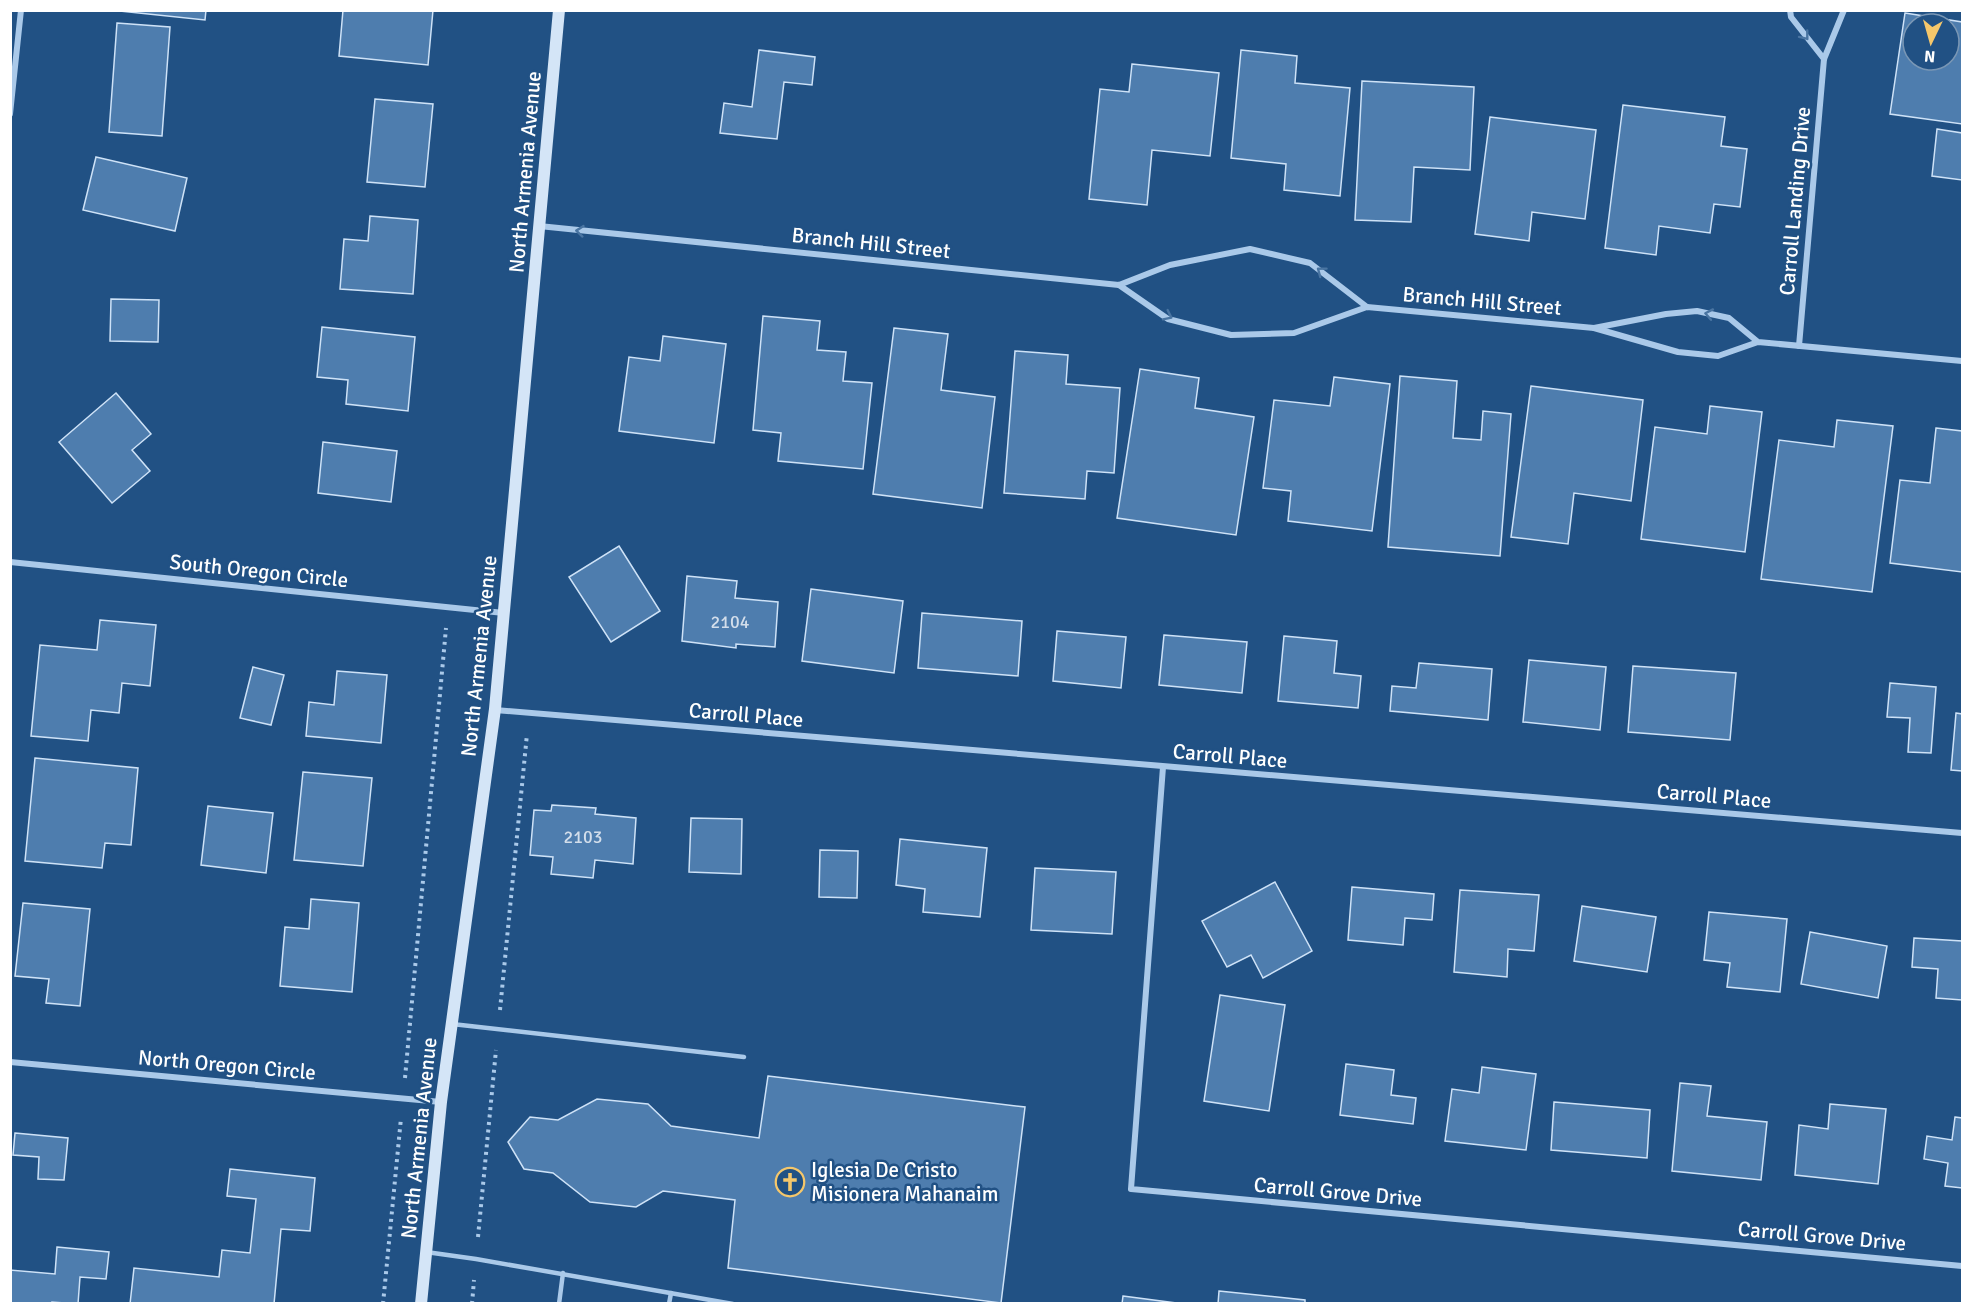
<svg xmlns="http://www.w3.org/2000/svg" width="1973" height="1314" font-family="Signika,sans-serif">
<rect width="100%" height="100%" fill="#215184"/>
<g fill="#4e7dae" stroke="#cee2f7" stroke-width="1.5" fill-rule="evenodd">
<path d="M 110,10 L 206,10 L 205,20 Z"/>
<path d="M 343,10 L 433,10 L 428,65 L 339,56 Z"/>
<path d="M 1905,13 L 1962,22 L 1962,124 L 1890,114 ZM 1913,24 L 1949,24 L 1949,60 L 1913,60 Z"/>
<path d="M 117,23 L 170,27 L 162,136 L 109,132 Z"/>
<path d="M 759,50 L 815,57 L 812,85 L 784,82 L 777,139 L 720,133 L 724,103 L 752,107 Z"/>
<path d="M 1241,50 L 1297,56 L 1295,83 L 1350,88 L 1340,196 L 1284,190 L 1286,164 L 1231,158 Z"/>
<path d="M 1132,64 L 1219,73 L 1210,156 L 1152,150 L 1147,205 L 1089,199 L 1100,89 L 1129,92 Z"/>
<path d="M 1362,81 L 1474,87 L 1470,170 L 1414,167 L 1411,222 L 1355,220 Z"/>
<path d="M 375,99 L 433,104 L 425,187 L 367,182 Z"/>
<path d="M 1623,105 L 1725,117 L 1721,146 L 1747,149 L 1740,207 L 1714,204 L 1710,233 L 1659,226 L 1656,255 L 1605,248 Z"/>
<path d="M 1490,117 L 1596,130 L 1585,219 L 1532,212 L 1529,241 L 1475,234 Z"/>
<path d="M 1937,129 L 1962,133 L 1962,180 L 1932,176 Z"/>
<path d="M 96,157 L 187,178 L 175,231 L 83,210 Z"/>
<path d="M 370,216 L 418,220 L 413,294 L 340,289 L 344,239 L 368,241 Z"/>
<path d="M 111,299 L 159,300 L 158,342 L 110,341 Z"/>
<path d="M 763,316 L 820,321 L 817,350 L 846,352 L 843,381 L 872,383 L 863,469 L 778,461 L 781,433 L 753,430 Z"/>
<path d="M 322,327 L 415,337 L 408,411 L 346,404 L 348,380 L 317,377 Z"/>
<path d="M 894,328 L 948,334 L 941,390 L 995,397 L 982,508 L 873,494 Z"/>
<path d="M 663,336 L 726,344 L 714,443 L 619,431 L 629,357 L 660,361 Z"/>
<path d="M 1015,351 L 1068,355 L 1066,384 L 1120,388 L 1114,473 L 1087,471 L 1085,499 L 1004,493 Z"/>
<path d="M 1140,369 L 1199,378 L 1195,408 L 1254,417 L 1236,535 L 1117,518 Z"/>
<path d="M 1400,376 L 1457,381 L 1453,438 L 1481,440 L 1483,411 L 1511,414 L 1500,556 L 1388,547 Z"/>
<path d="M 1334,377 L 1390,384 L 1372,531 L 1288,521 L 1291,491 L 1263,488 L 1274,400 L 1330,406 Z"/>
<path d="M 1531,386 L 1643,400 L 1631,501 L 1574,493 L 1568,544 L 1511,537 Z"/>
<path d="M 116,393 L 151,434 L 132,450 L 150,471 L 112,503 L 59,442 Z"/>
<path d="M 1710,406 L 1762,412 L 1745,552 L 1641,539 L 1655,427 L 1707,434 Z"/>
<path d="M 1837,420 L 1893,426 L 1872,592 L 1761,579 L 1779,440 L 1834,447 Z"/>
<path d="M 1936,428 L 1962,431 L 1962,572 L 1890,563 L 1900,480 L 1930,483 Z"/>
<path d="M 323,442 L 397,451 L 391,502 L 318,493 Z"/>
<path d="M 619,546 L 660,611 L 611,642 L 569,577 Z"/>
<path d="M 687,576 L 737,581 L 735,598 L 778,602 L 775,647 L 736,644 L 736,648 L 682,641 Z"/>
<path d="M 811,589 L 903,601 L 894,673 L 802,661 Z"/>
<path d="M 922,613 L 1022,621 L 1018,676 L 918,668 Z"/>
<path d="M 100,620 L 156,625 L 150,686 L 122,683 L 119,713 L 91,710 L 88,741 L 31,736 L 40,645 L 97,650 Z"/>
<path d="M 1057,631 L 1126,637 L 1121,688 L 1053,681 Z"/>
<path d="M 1164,635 L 1247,642 L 1242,693 L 1159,685 Z"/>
<path d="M 1284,636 L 1337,641 L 1334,673 L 1361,676 L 1358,708 L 1278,701 Z"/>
<path d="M 1529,660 L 1606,667 L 1600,730 L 1523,722 Z"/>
<path d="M 1419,663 L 1492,669 L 1488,720 L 1390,711 L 1392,686 L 1416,688 Z"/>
<path d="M 1633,666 L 1736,673 L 1730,740 L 1628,732 Z"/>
<path d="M 253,667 L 284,675 L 271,725 L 240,718 Z"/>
<path d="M 337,671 L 387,675 L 381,743 L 306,736 L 309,702 L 334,705 Z"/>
<path d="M 1890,683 L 1936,687 L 1931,753 L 1908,752 L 1910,718 L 1887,717 Z"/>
<path d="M 1956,713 L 1962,714 L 1962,771 L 1951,770 Z"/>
<path d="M 35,758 L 138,768 L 131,845 L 105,843 L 102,868 L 25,861 Z"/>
<path d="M 303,772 L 372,778 L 363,866 L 294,860 Z"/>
<path d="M 552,805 L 596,808 L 595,814 L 636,818 L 633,864 L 595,860 L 593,878 L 551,874 L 553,857 L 530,855 L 534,810 L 551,811 Z"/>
<path d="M 208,806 L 273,813 L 266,873 L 201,865 Z"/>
<path d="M 691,818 L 742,819 L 741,874 L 689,872 Z"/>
<path d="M 900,839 L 987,848 L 980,917 L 923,912 L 925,889 L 896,885 Z"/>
<path d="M 820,850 L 858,851 L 857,898 L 819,897 Z"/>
<path d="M 1035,868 L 1116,872 L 1112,934 L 1031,930 Z"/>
<path d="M 1275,882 L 1312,951 L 1263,978 L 1251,955 L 1227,967 L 1202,921 Z"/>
<path d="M 1352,887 L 1434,894 L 1432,920 L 1405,918 L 1403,945 L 1348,940 Z"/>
<path d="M 1460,890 L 1539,895 L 1534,951 L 1508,949 L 1507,977 L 1454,972 Z"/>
<path d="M 311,899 L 359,903 L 352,992 L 280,986 L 285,927 L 309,929 Z"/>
<path d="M 23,903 L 90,909 L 80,1006 L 46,1003 L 49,979 L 15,976 Z"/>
<path d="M 1582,906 L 1656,917 L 1647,972 L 1574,961 Z"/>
<path d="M 1709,912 L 1787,919 L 1780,992 L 1727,987 L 1730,963 L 1704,960 Z"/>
<path d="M 1810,932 L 1887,946 L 1878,998 L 1801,984 Z"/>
<path d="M 1914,938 L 1962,941 L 1962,1000 L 1936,998 L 1938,969 L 1912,967 Z"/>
<path d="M 1220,995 L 1285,1005 L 1269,1111 L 1204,1101 Z"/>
<path d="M 1346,1064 L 1394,1070 L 1391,1095 L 1416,1098 L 1413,1124 L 1340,1115 Z"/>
<path d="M 1482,1067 L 1536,1074 L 1526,1150 L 1445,1141 L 1452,1089 L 1479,1093 Z"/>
<path d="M 768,1076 L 1025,1107 L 1001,1303 L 728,1268 L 735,1200 L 663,1191 L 636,1207 L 590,1202 L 553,1173 L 524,1169 L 508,1142 L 530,1117 L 558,1120 L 597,1099 L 648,1104 L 671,1126 L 759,1138 Z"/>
<path d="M 1680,1083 L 1711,1086 L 1707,1116 L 1767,1122 L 1761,1180 L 1672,1171 Z"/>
<path d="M 1554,1102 L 1650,1110 L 1647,1158 L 1551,1150 Z"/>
<path d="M 1830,1104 L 1886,1109 L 1878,1184 L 1795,1175 L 1799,1125 L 1828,1129 Z"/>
<path d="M 1955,1117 L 1962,1118 L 1962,1188 L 1945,1186 L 1948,1163 L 1924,1159 L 1927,1136 L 1952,1140 Z"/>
<path d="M 15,1133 L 68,1138 L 64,1180 L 38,1179 L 39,1157 L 13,1155 Z"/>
<path d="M 230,1169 L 315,1178 L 310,1231 L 281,1229 L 274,1304 L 130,1304 L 134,1268 L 219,1277 L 222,1250 L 250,1253 L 256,1199 L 227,1196 Z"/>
<path d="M 57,1247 L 109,1252 L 106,1279 L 80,1277 L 78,1304 L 52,1302 L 52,1304 L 10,1304 L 10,1270 L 55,1274 Z"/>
<path d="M 1219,1291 L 1305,1300 L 1305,1304 L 1218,1304 Z"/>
<path d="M 1123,1296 L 1176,1303 L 1176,1304 L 1122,1304 Z"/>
</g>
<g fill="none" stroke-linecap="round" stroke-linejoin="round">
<g stroke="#aac9e9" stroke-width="4" stroke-dasharray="3 4.5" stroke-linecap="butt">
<path d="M 500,1010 L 527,734"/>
<path d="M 405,1078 L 446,628"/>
<path d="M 478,1237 L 496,1050"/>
<path d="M 383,1304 L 401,1118"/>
<path d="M 472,1304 L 474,1280"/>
</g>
<g stroke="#aac9e9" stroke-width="4.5">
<path d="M 452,1024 L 744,1057"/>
<path d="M 426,1252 L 476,1259 L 733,1304"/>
<path d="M 559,1304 L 563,1273"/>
<path d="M 669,1304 L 671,1293"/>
</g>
<g stroke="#aac9e9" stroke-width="6">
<path d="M 1790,10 L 1791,17 L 1824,59"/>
<path d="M 10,114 L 21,10"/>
<path d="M 539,226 L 1119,285 L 1170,265 L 1250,249 L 1310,263 L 1367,307"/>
<path d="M 1119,285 L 1168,319 L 1231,335 L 1294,333 L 1367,307 L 1594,328"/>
<path d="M 1758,342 L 1729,318 L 1697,311 L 1666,314 L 1594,328 L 1678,352 L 1718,356 L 1758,342 L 1962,361"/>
<path d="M 1799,346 L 1824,59 L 1844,10"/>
<path d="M 10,562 L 504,613"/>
<path d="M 495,710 L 1962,833"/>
<path d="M 1163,767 L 1131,1189 L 1962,1266"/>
<path d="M 10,1062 L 441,1102"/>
</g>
<path stroke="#d4e5f7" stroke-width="12" d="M 421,1304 L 441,1102 L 495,709 L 559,10"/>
</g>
<defs><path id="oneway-chevron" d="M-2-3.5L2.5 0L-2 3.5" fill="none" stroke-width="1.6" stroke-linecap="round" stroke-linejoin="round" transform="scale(1.5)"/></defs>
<g stroke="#4a75a2">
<use href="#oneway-chevron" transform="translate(1805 36) rotate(52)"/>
<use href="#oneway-chevron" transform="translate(580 231) rotate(-174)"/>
<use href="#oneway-chevron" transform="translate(1321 271) rotate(-143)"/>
<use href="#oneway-chevron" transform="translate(1709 314) rotate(-169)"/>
<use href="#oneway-chevron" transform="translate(1168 316) rotate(26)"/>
</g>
<defs>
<g id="church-ring" transform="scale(1.5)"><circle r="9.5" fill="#215184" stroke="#f5c76b" stroke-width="1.5"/><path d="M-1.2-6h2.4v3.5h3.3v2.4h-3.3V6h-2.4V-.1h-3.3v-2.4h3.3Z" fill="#f5c76b"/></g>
</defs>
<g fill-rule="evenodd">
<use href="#church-ring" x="790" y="1182"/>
</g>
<g text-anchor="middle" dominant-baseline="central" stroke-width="5" stroke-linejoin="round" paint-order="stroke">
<g font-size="18" fill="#d3deeb">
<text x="730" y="622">2104</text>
<text x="583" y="837">2103</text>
</g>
<g font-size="21" fill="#fff" stroke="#215184">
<text transform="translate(525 172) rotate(-85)">North Armenia Avenue</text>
<text transform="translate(1795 201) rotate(-85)">Carroll Landing Drive</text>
<text transform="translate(871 243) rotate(6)">Branch Hill Street</text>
<text transform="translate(1482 301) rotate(5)">Branch Hill Street</text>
<text transform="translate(259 571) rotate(6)">South Oregon Circle</text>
<text transform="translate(479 656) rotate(-84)">North Armenia Avenue</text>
<text transform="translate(746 715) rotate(5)">Carroll Place</text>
<text transform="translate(1230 756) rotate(5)">Carroll Place</text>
<text transform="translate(1714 796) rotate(5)">Carroll Place</text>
<text transform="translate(227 1065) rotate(5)">North Oregon Circle</text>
<text transform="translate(419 1138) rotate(-84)">North Armenia Avenue</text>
<text transform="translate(1338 1192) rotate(5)">Carroll Grove Drive</text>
<text transform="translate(1822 1236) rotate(5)">Carroll Grove Drive</text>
</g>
<g font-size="21" fill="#fff" stroke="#215184" text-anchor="start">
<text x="811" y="1170">Iglesia De Cristo<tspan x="811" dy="24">Misionera Mahanaim</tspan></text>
</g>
</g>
<rect width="1973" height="1314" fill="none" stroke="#ffffff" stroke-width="24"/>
<g transform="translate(1931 42) rotate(185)"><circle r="28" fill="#215184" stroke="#7a97b5" stroke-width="1.5"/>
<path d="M0-4.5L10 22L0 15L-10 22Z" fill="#f5c76b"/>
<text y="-9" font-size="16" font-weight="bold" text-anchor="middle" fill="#ffffff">N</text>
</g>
</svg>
